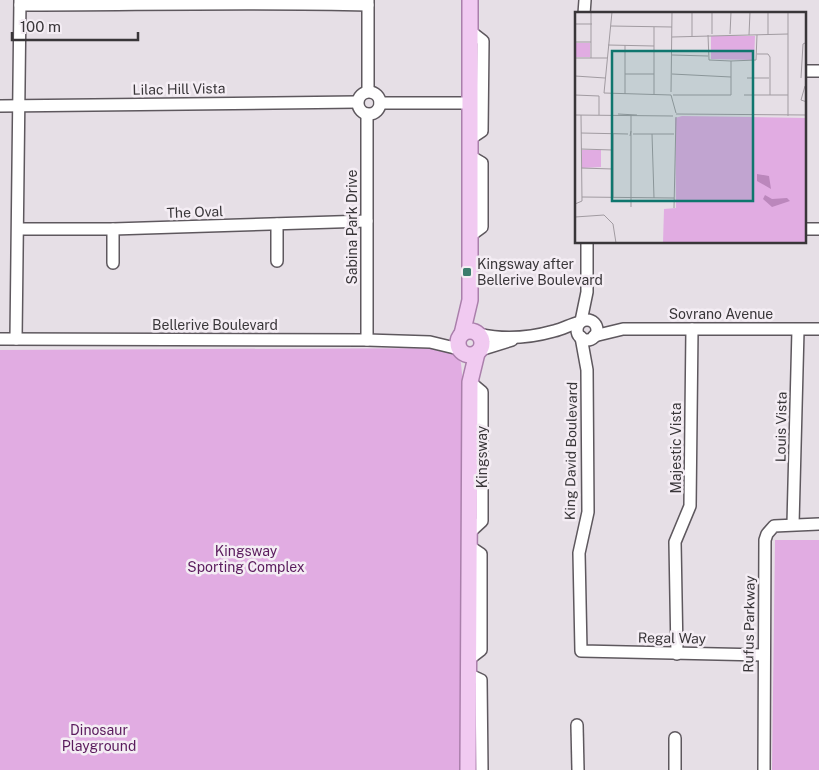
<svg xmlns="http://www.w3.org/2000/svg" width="819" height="770" font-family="'Public Sans',sans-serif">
<rect width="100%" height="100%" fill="#e6dfe6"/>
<g fill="#e1ace2">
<path d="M 455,348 L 461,363 L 463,386 L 462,770 L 0,770 L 0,350 Z"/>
<path d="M 775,540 L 819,540 L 819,770 L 772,770 Z"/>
</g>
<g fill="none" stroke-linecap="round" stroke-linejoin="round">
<g stroke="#5e585e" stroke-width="14">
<g id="minor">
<path d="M 20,5 C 136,5 252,2 368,5"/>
<path d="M 584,14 L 585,0"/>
<path d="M 470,31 L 483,41 L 482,131 L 470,139"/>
<path d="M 805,71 L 819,71"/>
<path d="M 368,91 L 368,0"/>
<circle cx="369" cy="103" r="11"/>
<path d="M 380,103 L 470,103"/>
<path d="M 0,106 L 357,102"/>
<path d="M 470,156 L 482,163 L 482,227 L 471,235"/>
<path d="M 277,224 L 277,261"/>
<path d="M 18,229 L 113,229 L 367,221"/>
<path d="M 113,229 L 113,263"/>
<path d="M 805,229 L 819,229"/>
<circle cx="587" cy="330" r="10"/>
<path d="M 581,321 L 587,292 L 587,242"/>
<path d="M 479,334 C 504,340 529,338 554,331 C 563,329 571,324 580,322"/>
<path d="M 594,336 L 623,329 L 819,329"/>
<path d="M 581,337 L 587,370 L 588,512 L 579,553 L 581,651 L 763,655"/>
<path d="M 0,339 L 367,340 L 430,342 L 459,349"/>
<path d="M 16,339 L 20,0"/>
<path d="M 367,340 L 367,114"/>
<path d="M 480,350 L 512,340"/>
<path d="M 793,524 L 798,330"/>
<path d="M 469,533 L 482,521 L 482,392 L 470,382"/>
<path d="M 677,654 L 675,542 L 690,506 L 692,329"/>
<path d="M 468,660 L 481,650 L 481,554 L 469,546"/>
<path d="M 468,674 L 481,680 L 482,770"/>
<path d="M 577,725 L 578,770"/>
<path d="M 675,770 L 675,738"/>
<path d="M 764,770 L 765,540 L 767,534 L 774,526 L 819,524"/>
</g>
</g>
<g stroke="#aa7fab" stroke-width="18">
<g id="major">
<circle cx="470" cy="343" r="12"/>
<path d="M 462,334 L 470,300 L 470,0"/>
<path d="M 468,770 L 470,382 L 477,353"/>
</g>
</g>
<use href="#minor" stroke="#fff" stroke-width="11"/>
<use href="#major" stroke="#f1caf1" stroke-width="15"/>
</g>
<rect fill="#3b7d6d" stroke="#f4edf4" stroke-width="2" x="462" y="267" width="10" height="10" rx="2.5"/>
<g text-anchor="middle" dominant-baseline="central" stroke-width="5" stroke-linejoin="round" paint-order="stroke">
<g font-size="14" fill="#393639" stroke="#f4edf4">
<text transform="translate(179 89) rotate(-1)">Lilac Hill Vista</text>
<text transform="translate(195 212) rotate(-2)">The Oval</text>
<text transform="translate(352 227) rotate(-90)">Sabina Park Drive</text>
<text x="721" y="314">Sovrano Avenue</text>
<text x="215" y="325">Bellerive Boulevard</text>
<text transform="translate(781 427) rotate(-89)">Louis Vista</text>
<text transform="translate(676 448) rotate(-90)">Majestic Vista</text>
<text transform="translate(571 451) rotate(-89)">King David Boulevard</text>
<text transform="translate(482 457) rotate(-90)">Kingsway</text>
<text transform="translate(749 624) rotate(-89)">Rufus Parkway</text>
<text transform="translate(672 638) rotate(1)">Regal Way</text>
</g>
<g font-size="14" fill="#393639" stroke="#f4edf4" text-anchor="start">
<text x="477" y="264">Kingsway after<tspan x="477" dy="16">Bellerive Boulevard</tspan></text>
</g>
<g font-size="14" fill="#5a1b5d" stroke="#f4edf4">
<text x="246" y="551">Kingsway<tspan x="246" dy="16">Sporting Complex</tspan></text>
<text x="99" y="730">Dinosaur<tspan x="99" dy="16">Playground</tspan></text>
</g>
</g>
<g transform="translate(575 12)">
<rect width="231" height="231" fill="#e6dfe6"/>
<path d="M 136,24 L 180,24 L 179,48 L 136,47 ZM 0,31 L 15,31 L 15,45 L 0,45 ZM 107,104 L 231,106 L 231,231 L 88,231 L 89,197 L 101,196 L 100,106 ZM 7,138 L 26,138 L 26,155 L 7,156 Z" fill="#e1ace2"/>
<path d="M 182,162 L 194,164 L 196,177 L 182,169 ZM 190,183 L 197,187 L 212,186 L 215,189 L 197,195 L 188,187 Z" fill="#bb87bc"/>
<path fill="none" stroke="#a19ba1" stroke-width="1" d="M 213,0 L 213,104M 0,12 L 17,12M 36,14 L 97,15M 79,15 L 79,82M 137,22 L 137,0M 155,22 L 156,0M 193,22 L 193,0M 133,23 L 134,48 L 156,49 L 181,48 L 182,23M 174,23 L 175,0M 97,25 L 213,22M 117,25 L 117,0M 0,30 L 16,30M 33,33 L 79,34M 50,33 L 50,82M 182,42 L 193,42 L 195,45 L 195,83M 97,43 L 133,44M 0,46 L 32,46M 16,46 L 16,0M 50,62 L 79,62M 97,62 L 156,65M 0,64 L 30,66M 172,66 L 194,66M 226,66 L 228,32 L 232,30M 230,74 L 226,88 L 232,90M 96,80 L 97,0M 29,81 L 37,0M 29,81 L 96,83M 0,83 L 24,84M 96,83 L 101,101M 98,83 L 156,83 L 156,49M 169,83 L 213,83M 43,102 L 62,103M 101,102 L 232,103M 0,103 L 98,104M 24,103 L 24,84M 56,103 L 56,119M 6,121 L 53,122M 38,122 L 38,185M 58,122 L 99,122M 77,122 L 79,186M 55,124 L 56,119 L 56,195M 6,137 L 37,138M 6,156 L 38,157M 7,185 L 99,186M 0,192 L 7,189 L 6,103M 99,196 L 101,105M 0,205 L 29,203 L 38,212 L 41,231"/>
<path fill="#0f766e" fill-opacity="0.15" stroke="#0f766e" stroke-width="2.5" d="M 37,39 L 178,39 L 178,189 L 37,189 Z"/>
<rect width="231" height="231" fill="none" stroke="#393639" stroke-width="2.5"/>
</g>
<path d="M12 32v8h126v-8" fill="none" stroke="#393639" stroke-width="2.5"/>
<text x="20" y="32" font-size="15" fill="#393639" stroke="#f4edf4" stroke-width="4" paint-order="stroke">100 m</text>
</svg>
